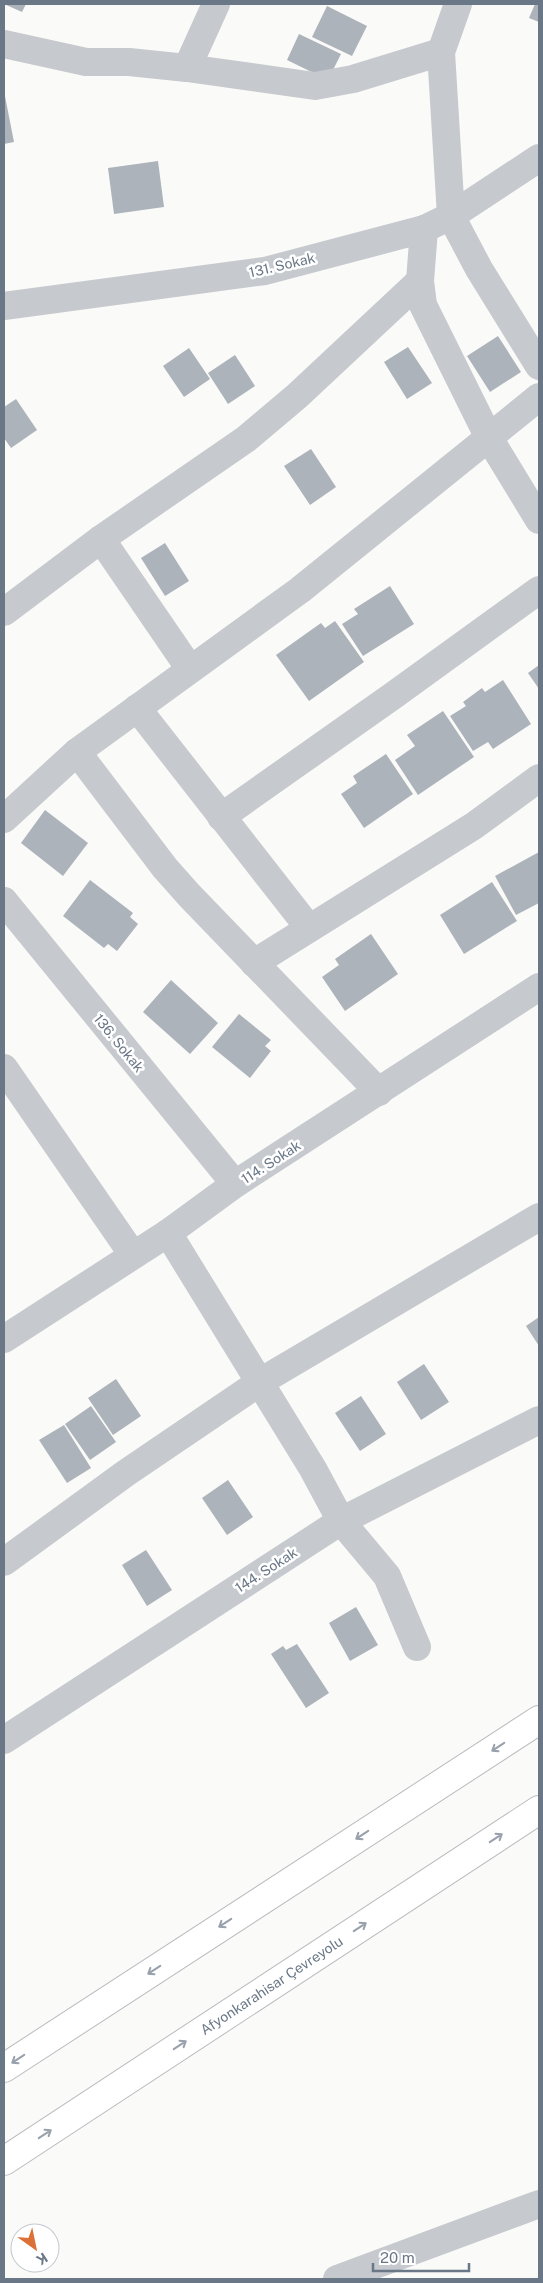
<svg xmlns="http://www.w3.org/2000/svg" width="543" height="2283" font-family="'Public Sans',sans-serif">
<rect width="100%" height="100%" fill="#fafaf8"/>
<g fill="#adb3ba">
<path d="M 4,4 L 26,4 L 22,12 Z"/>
<path d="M 535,4 L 539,4 L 539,22 L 529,18 Z"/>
<path d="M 327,6 L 367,26 L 352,56 L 312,37 Z"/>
<path d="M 299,34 L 341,54 L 328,80 L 287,60 Z"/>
<path d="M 4,91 L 14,142 L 4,144 Z"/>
<path d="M 158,161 L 164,207 L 114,214 L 108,168 Z"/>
<path d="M 498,336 L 521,372 L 490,392 L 467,356 Z"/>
<path d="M 408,347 L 432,383 L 407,399 L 384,362 Z"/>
<path d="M 189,348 L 210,379 L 184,397 L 163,366 Z"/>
<path d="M 235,355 L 255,386 L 228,404 L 208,373 Z"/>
<path d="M 16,399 L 37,430 L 11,448 L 4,438 L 4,407 Z"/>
<path d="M 311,449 L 336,487 L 310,505 L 284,466 Z"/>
<path d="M 165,543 L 189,581 L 165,596 L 141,558 Z"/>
<path d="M 390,586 L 414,624 L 363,656 L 342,624 L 358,614 L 354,609 Z"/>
<path d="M 335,621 L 364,662 L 309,701 L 276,655 L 321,623 L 325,628 Z"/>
<path d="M 539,665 L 539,689 L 528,673 Z"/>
<path d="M 503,680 L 531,724 L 493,749 L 488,742 L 473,751 L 450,716 L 466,706 L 463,702 L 482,688 L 485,692 Z"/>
<path d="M 443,711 L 474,757 L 418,795 L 395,760 L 415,746 L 407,735 Z"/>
<path d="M 386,754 L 413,794 L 364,828 L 341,794 L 357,783 L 353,776 Z"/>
<path d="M 45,810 L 88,843 L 63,876 L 21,843 Z"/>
<path d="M 539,852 L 539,903 L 516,915 L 495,876 Z"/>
<path d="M 90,880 L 133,913 L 130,917 L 138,924 L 117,951 L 108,944 L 104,948 L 63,916 Z"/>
<path d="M 492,882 L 517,921 L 464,954 L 440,915 Z"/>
<path d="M 371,934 L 398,974 L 345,1011 L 322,977 L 339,965 L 335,959 Z"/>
<path d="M 171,980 L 218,1023 L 190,1054 L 143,1012 Z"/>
<path d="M 239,1014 L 271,1040 L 265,1046 L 271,1051 L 250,1078 L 212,1047 Z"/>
<path d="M 539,1317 L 539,1346 L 526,1326 Z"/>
<path d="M 424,1364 L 449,1402 L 421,1420 L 397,1382 Z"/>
<path d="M 116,1379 L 141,1416 L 113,1435 L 88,1398 Z"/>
<path d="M 361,1396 L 386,1434 L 360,1451 L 335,1413 Z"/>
<path d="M 91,1406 L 116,1442 L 90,1460 L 65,1424 Z"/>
<path d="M 64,1425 L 91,1468 L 67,1483 L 39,1440 Z"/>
<path d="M 228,1480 L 253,1517 L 227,1535 L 202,1498 Z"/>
<path d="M 146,1550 L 172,1590 L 147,1606 L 122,1565 Z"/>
<path d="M 356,1607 L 378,1645 L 350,1661 L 329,1623 Z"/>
<path d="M 297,1644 L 329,1693 L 306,1708 L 271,1654 L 283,1646 L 286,1650 Z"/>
</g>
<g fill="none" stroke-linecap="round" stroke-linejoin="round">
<g stroke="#b9bcbf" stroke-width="30">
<g id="highway">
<path d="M 4,2068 L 539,1720"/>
<path id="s1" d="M 4,2161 L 539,1810"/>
</g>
</g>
<g stroke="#c6c9cd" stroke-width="28">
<path d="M 458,4 L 441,52 L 451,216 L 479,269 L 539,366"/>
<path d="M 4,44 L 86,62 L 129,62 L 187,68 L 315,86 L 353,79 L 441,52"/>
<path d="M 187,68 L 216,4"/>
<path d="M 424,229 L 420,281 L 423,305 L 489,438 L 539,520"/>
<path d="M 4,306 L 265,271 L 424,229 L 451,216 L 539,158"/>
<path d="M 101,539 L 190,669"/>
<path d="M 4,612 L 101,539 L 246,439 L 297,396 L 420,281"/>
<path d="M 137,708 L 309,928"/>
<path d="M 77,752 L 165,868 L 189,895 L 379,1092"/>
<path d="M 221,817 L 394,695 L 539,590"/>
<path d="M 4,819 L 77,752 L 300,590 L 539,397"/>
<path d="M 4,901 L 235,1184"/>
<path d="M 254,963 L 475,825 L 539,778"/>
<path d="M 4,1068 L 133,1255"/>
<path d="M 168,1233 L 313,1469 L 341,1521 L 387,1576 L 417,1647"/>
<path d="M 4,1339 L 168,1233 L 235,1184 L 539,987"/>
<path d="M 4,1562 L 126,1473 L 260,1382 L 539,1217"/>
<path d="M 4,1740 L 341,1521 L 539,1420"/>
<path d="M 337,2279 L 539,2204"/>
</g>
<use href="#highway" stroke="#fff" stroke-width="28"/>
</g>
<defs><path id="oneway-shaft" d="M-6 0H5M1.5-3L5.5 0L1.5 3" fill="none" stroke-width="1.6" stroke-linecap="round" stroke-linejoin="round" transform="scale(1.25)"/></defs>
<g stroke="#97a0ab">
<use href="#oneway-shaft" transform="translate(498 1747) rotate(147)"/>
<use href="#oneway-shaft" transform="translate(362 1835) rotate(147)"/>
<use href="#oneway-shaft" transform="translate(496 1838) rotate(-33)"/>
<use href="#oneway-shaft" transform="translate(225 1923) rotate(147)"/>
<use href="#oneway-shaft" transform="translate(360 1927) rotate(-33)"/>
<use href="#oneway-shaft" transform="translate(154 1970) rotate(147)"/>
<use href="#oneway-shaft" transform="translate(180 2045) rotate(-33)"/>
<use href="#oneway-shaft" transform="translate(18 2059) rotate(147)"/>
<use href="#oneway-shaft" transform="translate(45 2134) rotate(-33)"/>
</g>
<g text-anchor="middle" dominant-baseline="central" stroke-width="5" stroke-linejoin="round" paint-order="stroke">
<g font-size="14" fill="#6a7787" stroke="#fff">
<text transform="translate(282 265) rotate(-13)">131. Sokak</text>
<text transform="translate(119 1043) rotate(51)">136. Sokak</text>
<text transform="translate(271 1162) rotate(-33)">114. Sokak</text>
<text transform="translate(266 1570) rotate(-33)">144. Sokak</text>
<text stroke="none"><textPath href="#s1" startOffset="320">Afyonkarahisar Çevreyolu</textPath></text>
</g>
</g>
<rect width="543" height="2283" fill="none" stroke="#6a7787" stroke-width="10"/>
<g transform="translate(35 2248) rotate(147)"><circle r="24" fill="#ffffff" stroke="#c3c9cf"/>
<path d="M0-4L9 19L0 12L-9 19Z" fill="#db7137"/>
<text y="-8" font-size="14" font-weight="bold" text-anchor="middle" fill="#6a7787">K</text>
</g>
<path d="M373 2263v8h96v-8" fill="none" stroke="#6a7787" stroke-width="2.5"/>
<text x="380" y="2263" font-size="15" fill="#6a7787" stroke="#ffffff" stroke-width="4" paint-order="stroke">20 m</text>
</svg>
